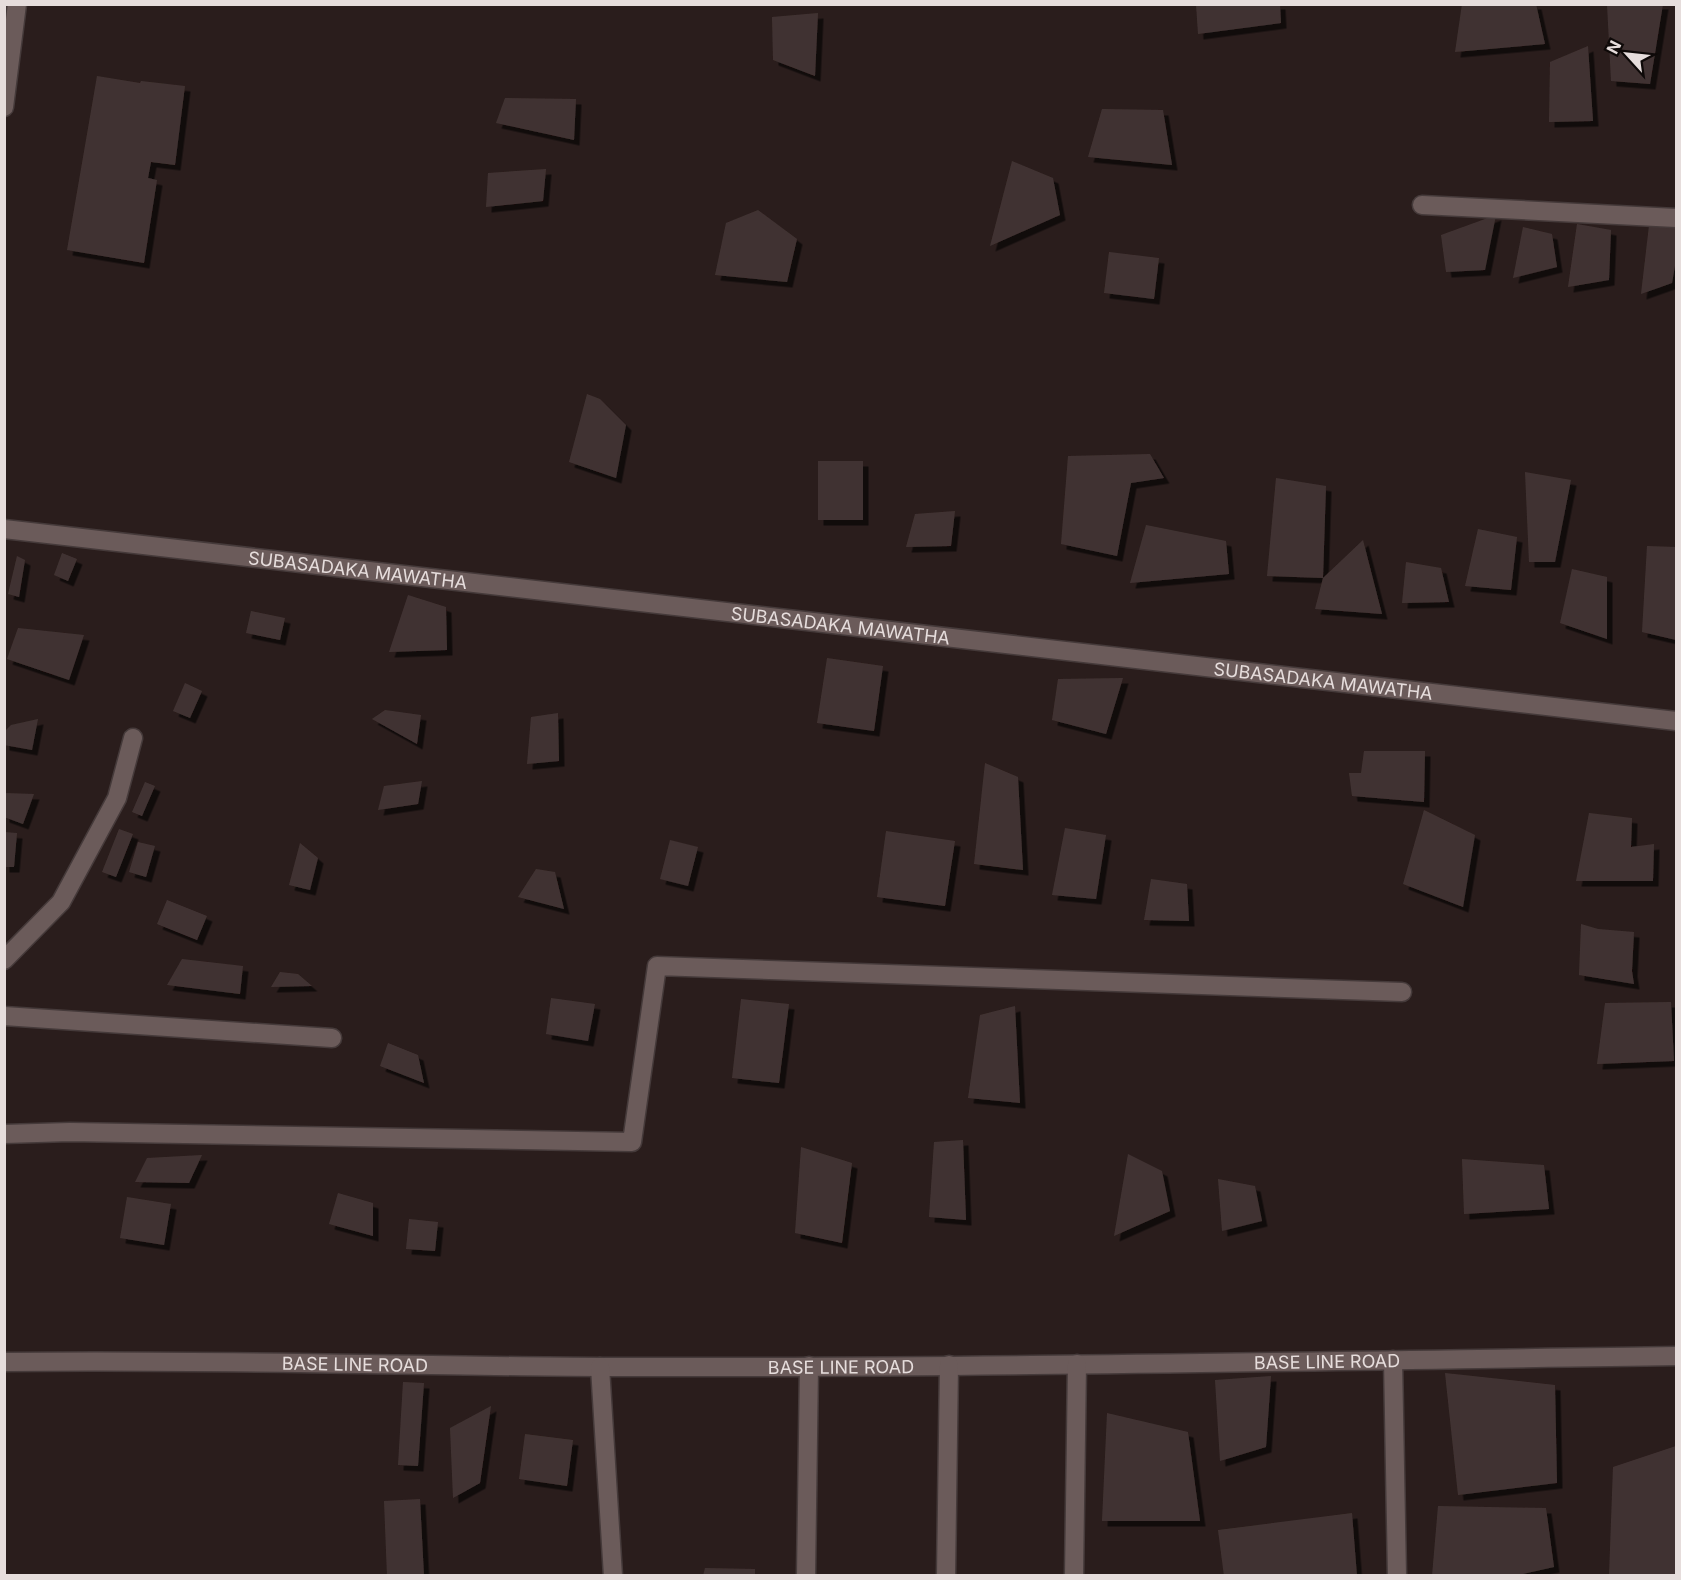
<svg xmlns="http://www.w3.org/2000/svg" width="1681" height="1580" font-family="Inter,sans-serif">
<defs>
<filter id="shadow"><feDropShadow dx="5.5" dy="5.5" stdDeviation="0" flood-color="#0009"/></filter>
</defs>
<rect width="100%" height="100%" fill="#2a1d1c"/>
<g fill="#413332" filter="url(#shadow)">
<path d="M 1196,4 L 1280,4 L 1281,23 L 1198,34 Z"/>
<path d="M 1462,4 L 1536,4 L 1545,44 L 1455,52 Z"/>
<path d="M 1607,4 L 1663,4 L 1650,84 L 1611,81 Z"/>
<path d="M 818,13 L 815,76 L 773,60 L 772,17 Z"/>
<path d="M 1588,46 L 1593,121 L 1549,122 L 1550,62 Z"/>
<path d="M 97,76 L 140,83 L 141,81 L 185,86 L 175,165 L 151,162 L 148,178 L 157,180 L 144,263 L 67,250 Z"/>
<path d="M 505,98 L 576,99 L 574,140 L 496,123 Z"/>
<path d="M 1102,109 L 1163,110 L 1172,165 L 1088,157 Z"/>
<path d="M 1012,161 L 1053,178 L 1060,215 L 990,246 Z"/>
<path d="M 546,169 L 543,201 L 486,207 L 488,173 Z"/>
<path d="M 758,210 L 797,239 L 787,282 L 715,275 L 726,223 Z"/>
<path d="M 1496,215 L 1485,270 L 1446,272 L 1441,235 Z"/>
<path d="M 1650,217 L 1676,223 L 1676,260 L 1672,283 L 1641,294 Z"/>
<path d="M 1577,224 L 1611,230 L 1609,280 L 1568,287 Z"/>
<path d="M 1523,227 L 1552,234 L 1557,267 L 1513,278 Z"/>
<path d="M 1109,252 L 1159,258 L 1154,299 L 1104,293 Z"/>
<path d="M 587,394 L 600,399 L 626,425 L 616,478 L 569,462 Z"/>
<path d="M 1150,454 L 1164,478 L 1131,483 L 1117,556 L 1061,544 L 1068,456 Z"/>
<rect x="818" y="461" width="45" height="59"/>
<path d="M 1525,472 L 1571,480 L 1555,562 L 1529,562 Z"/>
<path d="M 1276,478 L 1326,486 L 1323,578 L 1363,540 L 1382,614 L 1315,609 L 1323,578 L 1267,576 Z"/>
<path d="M 955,511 L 951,546 L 906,547 L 915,514 Z"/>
<path d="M 1146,525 L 1226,541 L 1229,574 L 1130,583 Z"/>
<path d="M 1478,529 L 1517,537 L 1511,590 L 1465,586 Z"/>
<path d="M 1647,546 L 1676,547 L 1676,640 L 1642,632 Z"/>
<path d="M 62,553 L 77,559 L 68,581 L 54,575 Z"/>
<path d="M 17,556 L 25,560 L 19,597 L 8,594 Z"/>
<path d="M 1406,562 L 1441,568 L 1449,602 L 1402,603 Z"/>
<path d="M 1572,569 L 1607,577 L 1607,639 L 1560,623 Z"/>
<path d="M 408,595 L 446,607 L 447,650 L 389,652 Z"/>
<path d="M 251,611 L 285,618 L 280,640 L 246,633 Z"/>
<path d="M 18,628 L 84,635 L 69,680 L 7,659 Z"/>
<path d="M 827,658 L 883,666 L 874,731 L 817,723 Z"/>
<path d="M 1123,678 L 1106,734 L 1052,720 L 1058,679 Z"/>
<path d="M 185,683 L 202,691 L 190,718 L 173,711 Z"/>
<path d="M 385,710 L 421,715 L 417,744 L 372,719 Z"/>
<path d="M 558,713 L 559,761 L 527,764 L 531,717 Z"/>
<path d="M 38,719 L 32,750 L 4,745 L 4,732 L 11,725 Z"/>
<path d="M 1364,751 L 1425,751 L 1424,802 L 1352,796 L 1349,773 L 1361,773 Z"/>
<path d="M 985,763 L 1018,777 L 1023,870 L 974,864 Z"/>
<path d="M 422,781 L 418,804 L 378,810 L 384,786 Z"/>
<path d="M 145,782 L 155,786 L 142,816 L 132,812 Z"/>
<path d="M 4,793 L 34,794 L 23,824 L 4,817 Z"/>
<path d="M 1424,810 L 1475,835 L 1463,907 L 1403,884 Z"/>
<path d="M 1589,813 L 1632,818 L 1631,847 L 1654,844 L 1653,881 L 1576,881 Z"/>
<path d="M 1065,828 L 1106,835 L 1096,899 L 1052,895 Z"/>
<path d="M 119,829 L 133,834 L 116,877 L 102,872 Z"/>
<path d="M 886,831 L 955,841 L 945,906 L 877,897 Z"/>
<path d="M 4,832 L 17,833 L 14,867 L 4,867 Z"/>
<path d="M 670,840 L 698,847 L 688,886 L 660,879 Z"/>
<path d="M 138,842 L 155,846 L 146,877 L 129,872 Z"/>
<path d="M 300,843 L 318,858 L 310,890 L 289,885 Z"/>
<path d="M 536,869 L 555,872 L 564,909 L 518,897 Z"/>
<path d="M 1151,879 L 1187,884 L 1189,921 L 1144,920 Z"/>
<path d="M 167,900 L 207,916 L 197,940 L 157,924 Z"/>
<path d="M 1581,924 L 1598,929 L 1634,932 L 1632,971 L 1634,984 L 1579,975 Z"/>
<path d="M 182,959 L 243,966 L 240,994 L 167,985 Z"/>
<path d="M 280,972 L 298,974 L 312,986 L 271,987 Z"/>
<path d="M 551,998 L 595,1004 L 588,1041 L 546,1034 Z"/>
<path d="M 741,999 L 789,1004 L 779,1083 L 732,1078 Z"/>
<path d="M 1671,1002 L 1674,1061 L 1597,1064 L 1605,1003 Z"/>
<path d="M 1015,1006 L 1020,1103 L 968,1098 L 980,1015 Z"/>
<path d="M 388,1043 L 418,1055 L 424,1083 L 380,1066 Z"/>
<path d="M 963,1140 L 966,1220 L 929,1217 L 934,1142 Z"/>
<path d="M 801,1147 L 852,1163 L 842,1243 L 795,1233 Z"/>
<path d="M 1128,1154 L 1162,1171 L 1170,1211 L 1114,1236 Z"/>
<path d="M 202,1155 L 189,1183 L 135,1182 L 147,1158 Z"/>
<path d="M 1462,1159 L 1544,1165 L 1549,1209 L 1464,1214 Z"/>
<path d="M 1218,1179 L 1255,1186 L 1262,1221 L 1222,1231 Z"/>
<path d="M 338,1193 L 373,1203 L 373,1236 L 329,1224 Z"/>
<path d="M 127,1197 L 171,1204 L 164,1245 L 120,1238 Z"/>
<path d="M 409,1219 L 438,1222 L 435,1251 L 406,1249 Z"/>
<path d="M 1445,1373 L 1555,1385 L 1557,1483 L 1458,1495 Z"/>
<path d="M 1271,1376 L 1266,1447 L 1220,1461 L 1215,1380 Z"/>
<path d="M 403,1382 L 424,1383 L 418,1466 L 398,1465 Z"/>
<path d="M 491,1406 L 480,1483 L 453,1498 L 450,1428 Z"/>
<path d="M 1107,1413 L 1188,1432 L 1200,1521 L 1102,1521 Z"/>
<path d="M 525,1434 L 573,1440 L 567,1486 L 519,1479 Z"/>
<path d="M 1676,1446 L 1676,1576 L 1609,1576 L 1613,1467 Z"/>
<path d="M 420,1499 L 424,1576 L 387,1576 L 384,1501 Z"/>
<path d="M 1438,1506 L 1546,1508 L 1554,1567 L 1514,1576 L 1432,1576 Z"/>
<path d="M 1352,1513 L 1357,1576 L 1224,1576 L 1218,1530 Z"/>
<path d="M 705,1568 L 755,1569 L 755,1576 L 703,1576 Z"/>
</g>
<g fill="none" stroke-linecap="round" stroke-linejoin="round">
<g stroke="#453a3a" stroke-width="21">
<g id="minor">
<path d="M 4,107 L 17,4"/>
<path d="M 1422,205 L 1676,218"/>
<path id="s1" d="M 4,529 L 1676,721"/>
<path d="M 4,960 L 61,902 L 117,798 L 133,738"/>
<path d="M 4,1016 L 332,1038"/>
<path d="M 4,1134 L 70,1132 L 632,1142 L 657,966 L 1402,992"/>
<path d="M 1393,1360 L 1397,1576"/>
<path id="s2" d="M 4,1362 C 203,1359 402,1366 601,1367 C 960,1368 1318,1361 1676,1356"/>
<path d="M 600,1367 L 613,1576"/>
<path d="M 806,1576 L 809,1366"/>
<path d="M 946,1576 L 949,1365"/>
<path d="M 1074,1576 L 1077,1364"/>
</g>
</g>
<use href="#minor" stroke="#6b5b5a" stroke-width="18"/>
</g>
<g text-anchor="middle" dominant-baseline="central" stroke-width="4.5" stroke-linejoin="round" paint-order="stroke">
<g font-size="18" fill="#e6dddc" stroke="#0e0908">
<text stroke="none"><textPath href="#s1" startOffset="356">SUBASADAKA MAWATHA</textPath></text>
<text stroke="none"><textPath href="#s1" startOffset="842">SUBASADAKA MAWATHA</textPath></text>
<text stroke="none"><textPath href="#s1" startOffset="1328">SUBASADAKA MAWATHA</textPath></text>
<text stroke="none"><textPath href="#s2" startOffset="1323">BASE LINE ROAD</textPath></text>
<text stroke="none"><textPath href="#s2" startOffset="351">BASE LINE ROAD</textPath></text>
<text stroke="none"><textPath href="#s2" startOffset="837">BASE LINE ROAD</textPath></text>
</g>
</g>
<rect width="1681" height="1580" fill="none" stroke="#e6dddc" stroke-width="12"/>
<g transform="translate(1627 54) rotate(297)" stroke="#0e0908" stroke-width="4.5" paint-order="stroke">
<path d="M0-4.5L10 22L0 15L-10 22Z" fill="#e6dddc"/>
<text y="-9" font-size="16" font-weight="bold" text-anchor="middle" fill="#e6dddc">N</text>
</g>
</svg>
